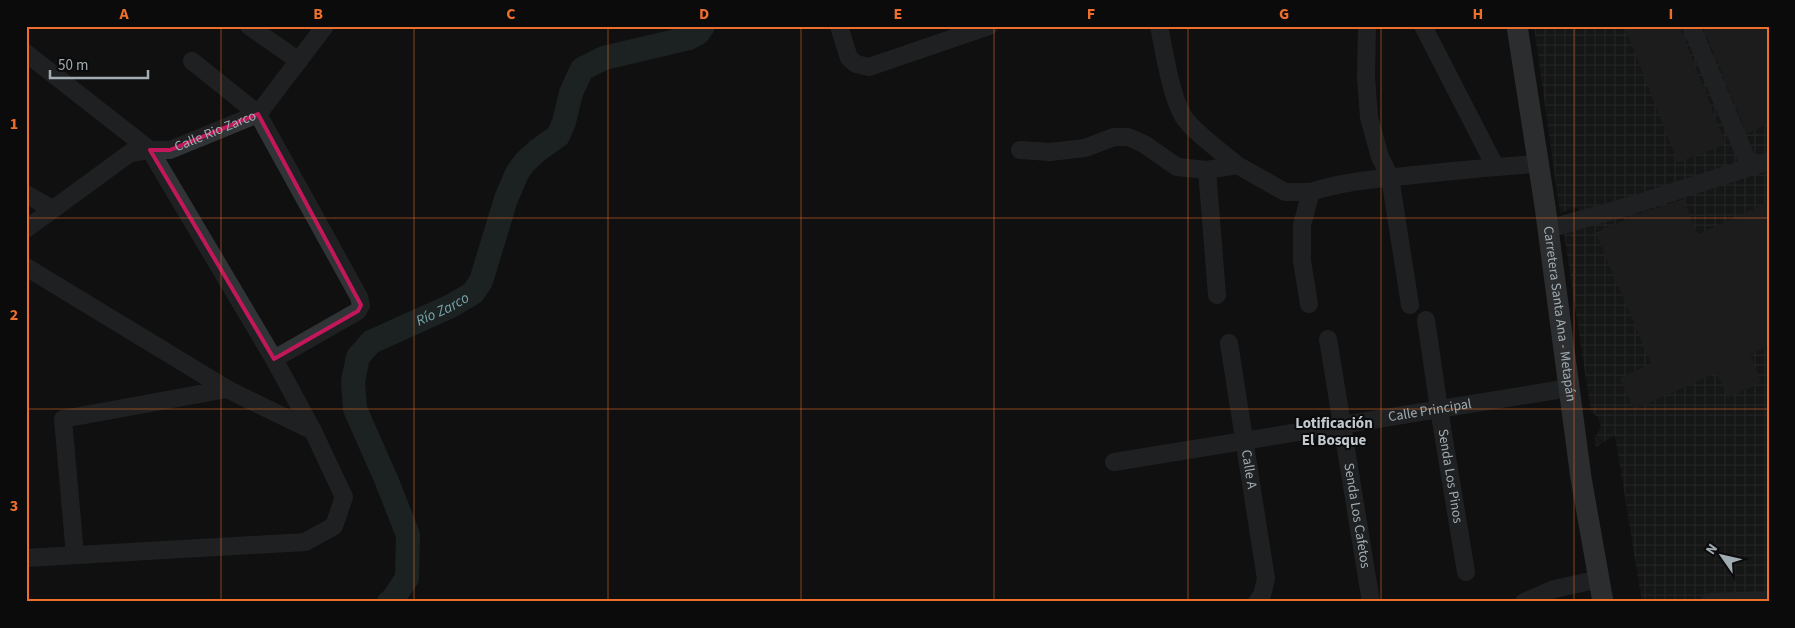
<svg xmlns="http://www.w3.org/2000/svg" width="1795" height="628" font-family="'Source Sans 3',sans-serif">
<defs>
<pattern id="industrial-grid" width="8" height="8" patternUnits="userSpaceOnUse" patternTransform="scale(1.25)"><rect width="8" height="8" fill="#1c1d1e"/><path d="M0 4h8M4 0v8" fill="none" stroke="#3a3b3c"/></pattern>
</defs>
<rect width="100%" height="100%" fill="#101011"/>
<path fill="url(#industrial-grid)" d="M 1534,26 L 1769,26 L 1769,602 L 1642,602 L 1615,435 L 1596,447 L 1595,438 L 1601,426 L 1598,417 L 1591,412 L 1564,233 L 1583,224 L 1577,207 L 1560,213 Z"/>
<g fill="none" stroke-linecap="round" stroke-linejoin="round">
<path stroke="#2a3839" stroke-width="24" id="s1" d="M 389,602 L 393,599 L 407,578 L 408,535 L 386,479 L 355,409 L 353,381 L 358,357 L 371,342 L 451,306 L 473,293 L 481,281 L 506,199 L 517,173 L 525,162 L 538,150 L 558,136 L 564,122 L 571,93 L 582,69 L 604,58 L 689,38 L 698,33 L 703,26"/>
</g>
<g fill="#2b2c2d" stroke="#2a2b2d">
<path d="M 1625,26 L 1679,26 L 1725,144 L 1678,162 Z"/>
<path d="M 1703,26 L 1769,26 L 1769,123 L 1747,133 Z"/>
<path d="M 1683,200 L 1698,235 L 1766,204 L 1769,211 L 1769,345 L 1749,354 L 1761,382 L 1728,397 L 1717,372 L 1634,409 L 1621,378 L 1652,364 L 1596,233 L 1627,220 L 1626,218 Z"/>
</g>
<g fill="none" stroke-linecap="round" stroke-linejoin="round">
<g stroke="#313436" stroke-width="18">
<path d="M 249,26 L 299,61"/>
<path d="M 839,26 L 849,58 L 856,64 L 869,67 L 989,26"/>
<path d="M 1159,26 C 1164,51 1171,96 1183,116 C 1193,132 1222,152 1237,165"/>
<path d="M 1367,26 L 1366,77 L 1369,117 L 1380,157 L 1390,177 L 1410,305"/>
<path d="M 1423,26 L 1495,166"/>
<path d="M 1691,26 L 1750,167"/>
<path d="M 26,53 L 150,150 L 274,359 L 313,431 L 344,497 L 334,526 L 305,542 L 26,558"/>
<path d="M 192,61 L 258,114 L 359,297 L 361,305 L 358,311 L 274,359"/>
<path d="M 1020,150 L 1050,152 L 1085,148 L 1114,137 L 1128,137 L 1144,144 L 1177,167 L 1207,170"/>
<path d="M 26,194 L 52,209"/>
<path id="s2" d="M 26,229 L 130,153 L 150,150 L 170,150 L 258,114 L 325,26"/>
<path d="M 1548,229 L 1626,207 L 1769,161"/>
<path d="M 26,267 L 227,389 L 313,431"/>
<path d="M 1217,295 L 1207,170 L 1237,165 L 1285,192 L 1311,192"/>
<path d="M 1309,304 L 1302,261 L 1302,225 L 1311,192 C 1343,181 1379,179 1413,175 C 1455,171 1496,166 1538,164"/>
<path id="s3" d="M 1426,320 L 1439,409 L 1466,572"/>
<path id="s4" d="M 1328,339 L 1371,602"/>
<path id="s5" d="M 1229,343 L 1266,579 L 1262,595 L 1257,602"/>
<path id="s6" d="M 1114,462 L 1569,388"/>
<path d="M 75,555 L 63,419 L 227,389"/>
<path d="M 1524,602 L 1554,589 L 1600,579"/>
<path d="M 1710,602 L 1769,600"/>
</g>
<path stroke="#4d5155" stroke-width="21" id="s7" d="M 1517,26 L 1545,206 L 1581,478 L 1603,602"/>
</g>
<path d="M0 0H1795V628H0ZM 258,114 L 361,305 L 358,311 L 274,359 L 150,150 L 170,150 Z" fill="#101011" fill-opacity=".55" fill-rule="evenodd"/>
<path fill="none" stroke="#c2185b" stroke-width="4" stroke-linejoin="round" d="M 258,114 L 361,305 L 358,311 L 274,359 L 150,150 L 170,150 Z"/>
<path fill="none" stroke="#ee6e2b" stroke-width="1" stroke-opacity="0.55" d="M 221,26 L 221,602M 414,26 L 414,602M 608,26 L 608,602M 801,26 L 801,602M 994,26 L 994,602M 1188,26 L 1188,602M 1381,26 L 1381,602M 1574,26 L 1574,602M 26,218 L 1769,218M 26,409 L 1769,409"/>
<g text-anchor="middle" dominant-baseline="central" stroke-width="4" stroke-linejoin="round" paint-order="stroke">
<g font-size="14" fill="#a1acb2" stroke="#0b0b0c">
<text stroke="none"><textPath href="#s2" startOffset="218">Calle Rio Zarco</textPath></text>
<text stroke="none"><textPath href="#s7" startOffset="291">Carretera Santa Ana - Metapán</textPath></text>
<text stroke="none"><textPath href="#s6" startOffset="320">Calle Principal</textPath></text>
<text stroke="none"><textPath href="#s5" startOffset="128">Calle A</textPath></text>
<text stroke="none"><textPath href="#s3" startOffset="158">Senda Los Pinos</textPath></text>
<text stroke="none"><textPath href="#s4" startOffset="179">Senda Los Cafetos</textPath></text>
</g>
<g font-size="15" font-style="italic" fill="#78a6ad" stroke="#0b0b0c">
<text stroke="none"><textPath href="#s1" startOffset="361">Río Zarco</textPath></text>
</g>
<g font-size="15" font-weight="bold" fill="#c2c9ce" stroke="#0b0b0c">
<text x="1334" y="423">Lotificación<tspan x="1334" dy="17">El Bosque</tspan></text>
</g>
</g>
<rect width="1795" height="628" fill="none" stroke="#0b0b0c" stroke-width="55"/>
<g transform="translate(1722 556) rotate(304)" stroke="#0b0b0c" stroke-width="4" paint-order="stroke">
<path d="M0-4L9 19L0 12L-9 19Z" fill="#a1acb2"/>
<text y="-8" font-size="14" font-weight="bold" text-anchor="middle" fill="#a1acb2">N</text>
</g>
<path d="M50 70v8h98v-8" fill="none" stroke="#a1acb2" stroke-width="2.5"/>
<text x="58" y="70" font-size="15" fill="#a1acb2" stroke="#0b0b0c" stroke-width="4" paint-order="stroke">50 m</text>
<rect x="28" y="28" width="1740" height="572" fill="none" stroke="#ee6e2b" stroke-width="2"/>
<g font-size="16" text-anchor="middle" font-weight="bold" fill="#ee6e2b">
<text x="124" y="19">A</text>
<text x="318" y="19">B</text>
<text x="511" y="19">C</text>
<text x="704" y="19">D</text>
<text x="898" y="19">E</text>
<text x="1091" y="19">F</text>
<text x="1284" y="19">G</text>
<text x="1478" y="19">H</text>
<text x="1671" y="19">I</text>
<text x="14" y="129">1</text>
<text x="14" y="320">2</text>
<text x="14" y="511">3</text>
</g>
</svg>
